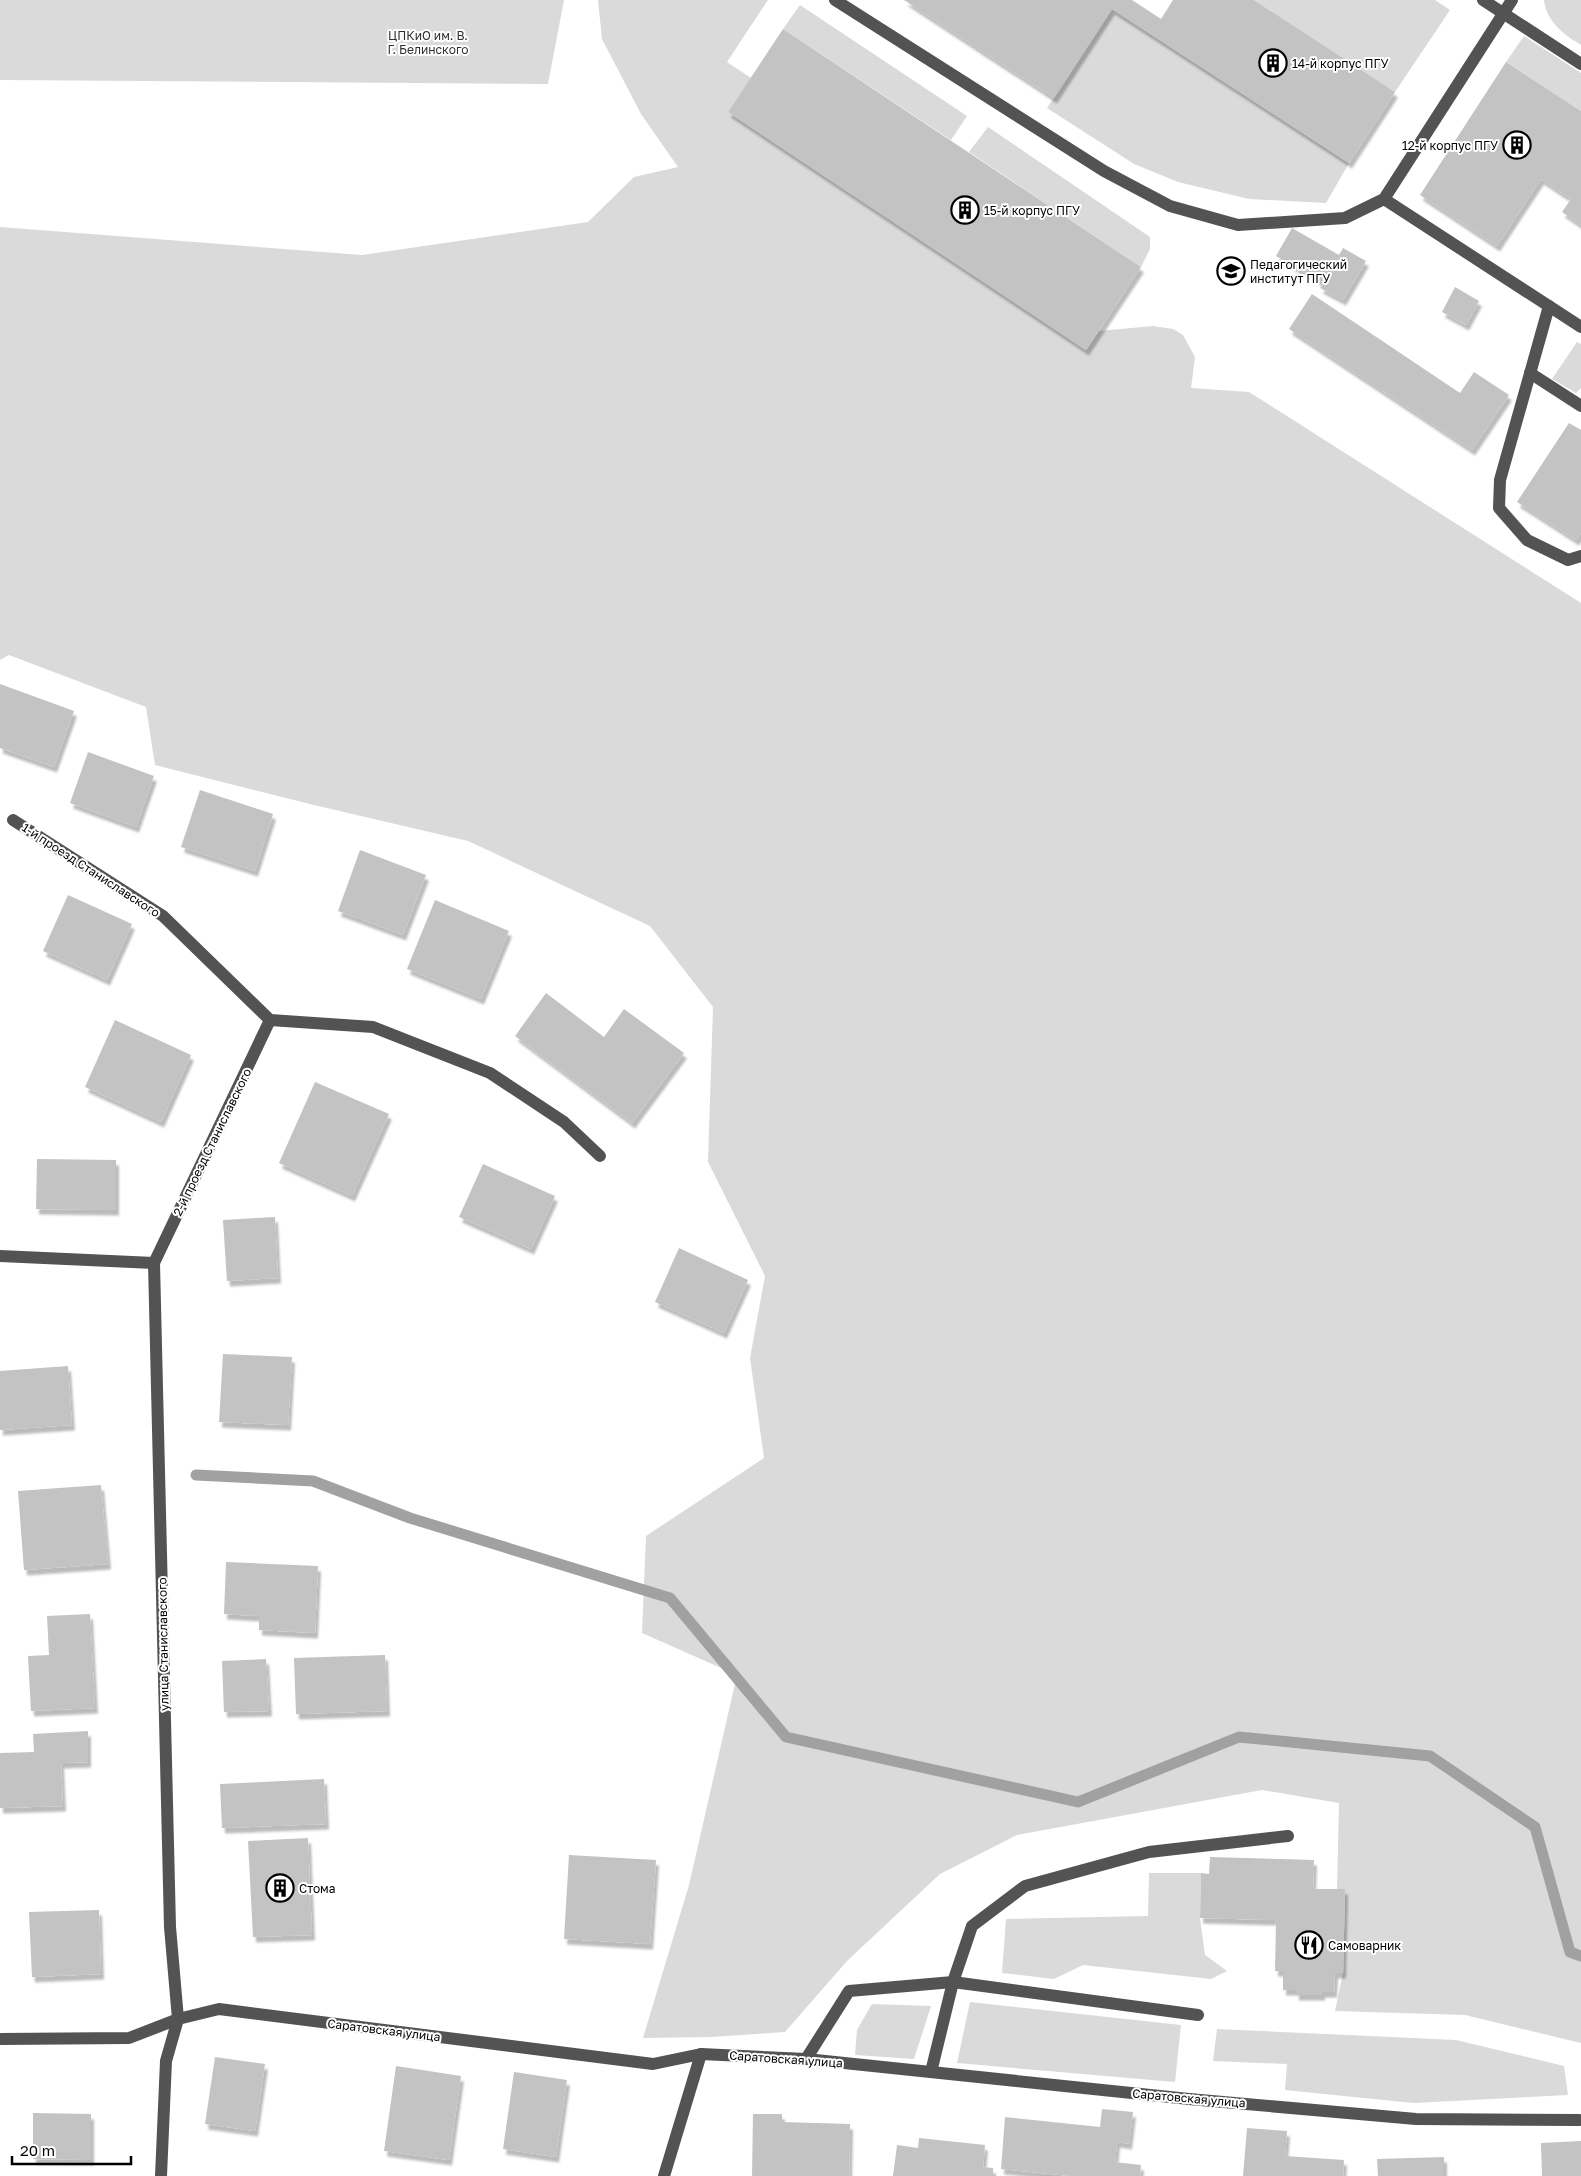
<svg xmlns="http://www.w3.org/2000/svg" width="1581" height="2176" font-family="'Golos Text',sans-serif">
<defs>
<filter id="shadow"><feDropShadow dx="3" dy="5.5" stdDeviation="1" flood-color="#0004"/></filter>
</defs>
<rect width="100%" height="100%" fill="#fff"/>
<g fill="#dadada">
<path d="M 0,0 L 564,0 L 548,84 L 0,80 Z"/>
<path d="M 598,0 L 768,0 L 727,62 L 751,78 L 728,112 L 1086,350 L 1099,331 L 1153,326 L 1173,329 L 1183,335 L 1195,357 L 1191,388 L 1249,392 L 1581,603 L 1581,2043 L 1465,2015 L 1335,2011 L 1343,1973 L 1345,1890 L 1337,1889 L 1339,1803 L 1262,1790 L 1017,1835 L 940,1874 L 847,1961 L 785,2032 L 711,2037 L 643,2038 L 689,1885 L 737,1675 L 642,1633 L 646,1536 L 764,1458 L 750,1358 L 765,1276 L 708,1162 L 713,1007 L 650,926 L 468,841 L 314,805 L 155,765 L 146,707 L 9,655 L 0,660 L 0,227 L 362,255 L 588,222 L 634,177 L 678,167 L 641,114 L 602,39 Z"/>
<path d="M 1254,0 L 1435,0 L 1450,10 L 1395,92 Z"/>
<path d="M 1544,0 L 1581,0 L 1581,45 C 1564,35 1546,21 1544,0 Z"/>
<path d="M 800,5 L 967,116 L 951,140 L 783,29 Z"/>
<path d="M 1112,9 L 1349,163 L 1326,203 L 1249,199 L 1178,182 L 1134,164 L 1047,108 Z"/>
<path d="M 1524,36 L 1581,73 L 1581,111 L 1506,62 Z"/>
<path d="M 988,127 L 1150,237 L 1150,249 L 1141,267 L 969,152 Z"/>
<path d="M 1577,342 L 1581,344 L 1581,388 L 1576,393 L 1552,379 Z"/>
<path d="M 1149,1873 L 1201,1873 L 1200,1918 L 1205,1955 L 1227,1971 L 1211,1979 L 1083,1965 L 1054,1979 L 1002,1973 L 1006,1919 L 1148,1916 Z"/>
<path d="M 970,2002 L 1181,2025 L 1175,2082 L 957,2063 Z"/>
<path d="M 872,2004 L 931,2006 L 914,2059 L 855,2055 L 857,2030 Z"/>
<path d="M 1217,2029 L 1456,2040 L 1564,2066 L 1568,2095 L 1413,2103 L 1285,2090 L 1287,2064 L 1213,2061 Z"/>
</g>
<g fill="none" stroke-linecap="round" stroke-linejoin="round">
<path stroke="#a1a1a1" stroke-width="11" d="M 196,1475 L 313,1481 L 410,1518 L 670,1598 L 786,1737 L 1078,1802 L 1239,1737 L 1430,1756 L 1535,1827 L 1570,1952 L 1581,1956"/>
</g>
<g fill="#c3c3c3" filter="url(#shadow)">
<path d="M 904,0 L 1132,0 L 1161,19 L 1173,0 L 1254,0 L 1395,92 L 1349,163 L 1112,9 L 1054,98 Z"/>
<path d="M 783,29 L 1141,267 L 1086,350 L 728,112 Z"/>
<path d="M 1506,62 L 1581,111 L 1581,225 L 1562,212 L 1571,199 L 1541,179 L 1497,246 L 1420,195 Z"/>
<path d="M 1292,228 L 1339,255 L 1343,248 L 1366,261 L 1343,300 L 1320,288 L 1323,283 L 1276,256 Z"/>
<path d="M 1455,287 L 1479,301 L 1466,325 L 1442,312 Z"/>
<path d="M 1312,294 L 1460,393 L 1474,372 L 1509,395 L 1472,450 L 1289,329 Z"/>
<path d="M 1569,423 L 1581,430 L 1581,533 L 1576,540 L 1517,502 Z"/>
<path d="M 0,684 L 74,711 L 54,767 L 0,748 Z"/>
<path d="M 88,752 L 154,776 L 136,827 L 70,803 Z"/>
<path d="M 200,790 L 273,814 L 255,871 L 181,847 Z"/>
<path d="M 360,850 L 426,875 L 403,935 L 338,911 Z"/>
<path d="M 68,895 L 132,924 L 107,980 L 43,951 Z"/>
<path d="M 435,900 L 509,931 L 481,999 L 407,969 Z"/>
<path d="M 546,993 L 604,1037 L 624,1009 L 684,1053 L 632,1123 L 515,1036 Z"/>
<path d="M 115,1020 L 191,1055 L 161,1122 L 85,1087 Z"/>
<path d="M 315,1082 L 389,1114 L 352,1196 L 279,1163 Z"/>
<path d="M 37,1159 L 116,1160 L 116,1210 L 36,1209 Z"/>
<path d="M 483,1164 L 555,1196 L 531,1249 L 459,1217 Z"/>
<path d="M 275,1217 L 278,1278 L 227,1281 L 223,1220 Z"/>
<path d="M 679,1248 L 748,1280 L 724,1333 L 655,1302 Z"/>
<path d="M 223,1354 L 292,1357 L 288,1425 L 219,1422 Z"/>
<path d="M 68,1366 L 72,1425 L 0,1430 L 0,1371 Z"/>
<path d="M 101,1485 L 108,1564 L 24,1570 L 18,1491 Z"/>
<path d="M 226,1562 L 318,1566 L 315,1633 L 259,1630 L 259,1616 L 224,1614 Z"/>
<path d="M 90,1614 L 95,1708 L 31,1711 L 28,1656 L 49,1655 L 47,1616 Z"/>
<path d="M 385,1655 L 387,1711 L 296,1714 L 294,1658 Z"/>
<path d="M 266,1659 L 269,1711 L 224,1712 L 222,1661 Z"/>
<path d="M 88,1731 L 88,1762 L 61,1763 L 63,1806 L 0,1808 L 0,1753 L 34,1752 L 33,1734 Z"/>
<path d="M 324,1779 L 326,1824 L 222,1828 L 220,1784 Z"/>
<path d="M 308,1838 L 312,1935 L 253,1937 L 248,1841 Z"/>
<path d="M 569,1855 L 656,1860 L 650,1944 L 564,1939 Z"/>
<path d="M 1210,1857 L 1314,1860 L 1313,1889 L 1345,1889 L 1343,1973 L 1335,1973 L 1334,1992 L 1322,1992 L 1322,1995 L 1296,1995 L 1296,1990 L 1283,1990 L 1283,1971 L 1275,1971 L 1276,1920 L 1200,1918 L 1201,1873 L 1209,1874 Z"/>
<path d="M 99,1910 L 101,1974 L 32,1977 L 29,1912 Z"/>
<path d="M 215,2057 L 265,2064 L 255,2131 L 205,2124 Z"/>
<path d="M 396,2066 L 461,2076 L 449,2160 L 384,2151 Z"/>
<path d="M 514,2072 L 567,2080 L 556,2157 L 503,2149 Z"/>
<path d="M 1102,2109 L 1133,2112 L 1129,2144 L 1117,2142 L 1115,2162 L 1141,2165 L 1140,2176 L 1071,2176 L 1001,2169 L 1005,2117 L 1100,2127 Z"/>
<path d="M 33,2113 L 91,2114 L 91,2160 L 33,2159 Z"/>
<path d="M 753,2114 L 782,2114 L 782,2122 L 850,2124 L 849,2176 L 752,2176 Z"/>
<path d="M 1247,2128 L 1287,2131 L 1285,2156 L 1344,2160 L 1343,2176 L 1243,2176 Z"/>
<path d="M 919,2138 L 985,2145 L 983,2167 L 993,2168 L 993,2176 L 893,2176 L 897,2145 L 918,2148 Z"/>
<path d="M 1581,2141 L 1581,2176 L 1542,2176 L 1541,2143 Z"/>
<path d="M 1444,2157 L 1444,2176 L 1378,2176 L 1377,2159 Z"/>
</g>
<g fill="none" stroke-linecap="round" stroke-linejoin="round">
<g stroke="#535353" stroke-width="12">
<path d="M 835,0 L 1104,171 L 1170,206 L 1238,225 L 1345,218 L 1384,199 L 1512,0"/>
<path d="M 1483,0 L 1581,64"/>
<path d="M 1384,199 L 1581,327"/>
<path d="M 1549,306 L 1500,480 L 1499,508 L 1527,540 L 1568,560 L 1581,556"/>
<path d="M 1530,373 L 1581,406"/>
<path d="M 13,820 L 163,916 L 270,1020 L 373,1027 L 490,1073 L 564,1122 L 600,1156"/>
<path d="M 0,1256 L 154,1263"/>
<path d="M 0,2039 L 129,2038 L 178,2019 L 219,2009 L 653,2064 L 701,2054 L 806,2059 L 1189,2099 L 1416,2119 L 1579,2120"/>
<path d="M 806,2059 L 849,1991 L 953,1982 L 1198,2015"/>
<path d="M 931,2072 L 953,1982 L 972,1926 L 1025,1886 L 1149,1852 L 1288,1836"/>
<path d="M 161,2176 L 166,2061 L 178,2019 L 170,1927 L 154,1263 L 270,1020"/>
<path d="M 664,2176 L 701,2054"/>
</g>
</g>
<defs>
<g id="building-ring" transform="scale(1.4375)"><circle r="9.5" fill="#fff" stroke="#000" stroke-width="1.5"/><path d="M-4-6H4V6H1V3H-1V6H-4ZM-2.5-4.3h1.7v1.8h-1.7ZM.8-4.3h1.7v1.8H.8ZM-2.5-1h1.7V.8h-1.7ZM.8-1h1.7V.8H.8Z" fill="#000"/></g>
<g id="university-ring" transform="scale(1.4375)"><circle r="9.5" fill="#fff" stroke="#000" stroke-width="1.5"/><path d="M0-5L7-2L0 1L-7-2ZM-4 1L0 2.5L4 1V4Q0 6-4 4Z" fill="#000"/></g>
<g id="restaurant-ring" transform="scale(1.4375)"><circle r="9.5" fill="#fff" stroke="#000" stroke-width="1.5"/><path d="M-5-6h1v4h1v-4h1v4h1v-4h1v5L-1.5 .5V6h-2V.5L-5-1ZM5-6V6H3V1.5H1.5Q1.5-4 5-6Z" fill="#000"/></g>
</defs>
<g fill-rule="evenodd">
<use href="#building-ring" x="1273" y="63"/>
<use href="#building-ring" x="1517" y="145"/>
<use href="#building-ring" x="965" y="210"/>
<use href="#university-ring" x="1231" y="271"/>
<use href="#building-ring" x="280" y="1888"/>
<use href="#restaurant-ring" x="1309" y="1945"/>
</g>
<g text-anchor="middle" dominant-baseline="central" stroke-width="4" stroke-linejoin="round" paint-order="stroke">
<g font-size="12" fill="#313131" stroke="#fff">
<text x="428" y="35">ЦПКиО им. В.<tspan x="428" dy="14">Г. Белинского</tspan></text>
</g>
<g font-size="12" fill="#000" stroke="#fff" text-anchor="start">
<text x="1292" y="63">14-й корпус ПГУ</text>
<text x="1498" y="145" text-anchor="end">12-й корпус ПГУ</text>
<text x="984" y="210">15-й корпус ПГУ</text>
<text x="1250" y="264">Педагогический<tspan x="1250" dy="14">институт ПГУ</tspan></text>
<text x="299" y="1888">Стома</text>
<text x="1328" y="1945">Самоварник</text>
</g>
<g font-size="12" fill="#000" stroke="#fff">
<text transform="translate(91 870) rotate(33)">1-й проезд Станиславского</text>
<text transform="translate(212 1142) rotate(-64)">2-й проезд Станиславского</text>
<text transform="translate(163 1644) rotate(-91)">улица Станиславского</text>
<text transform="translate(384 2030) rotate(7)">Саратовская улица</text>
<text transform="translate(786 2059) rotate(4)">Саратовская улица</text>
<text transform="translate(1189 2098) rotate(5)">Саратовская улица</text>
</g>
</g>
<path d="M12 2156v8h119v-8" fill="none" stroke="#000000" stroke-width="2.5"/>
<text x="20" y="2156" font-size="15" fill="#000000" stroke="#ffffff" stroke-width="4" paint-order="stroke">20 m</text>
</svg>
